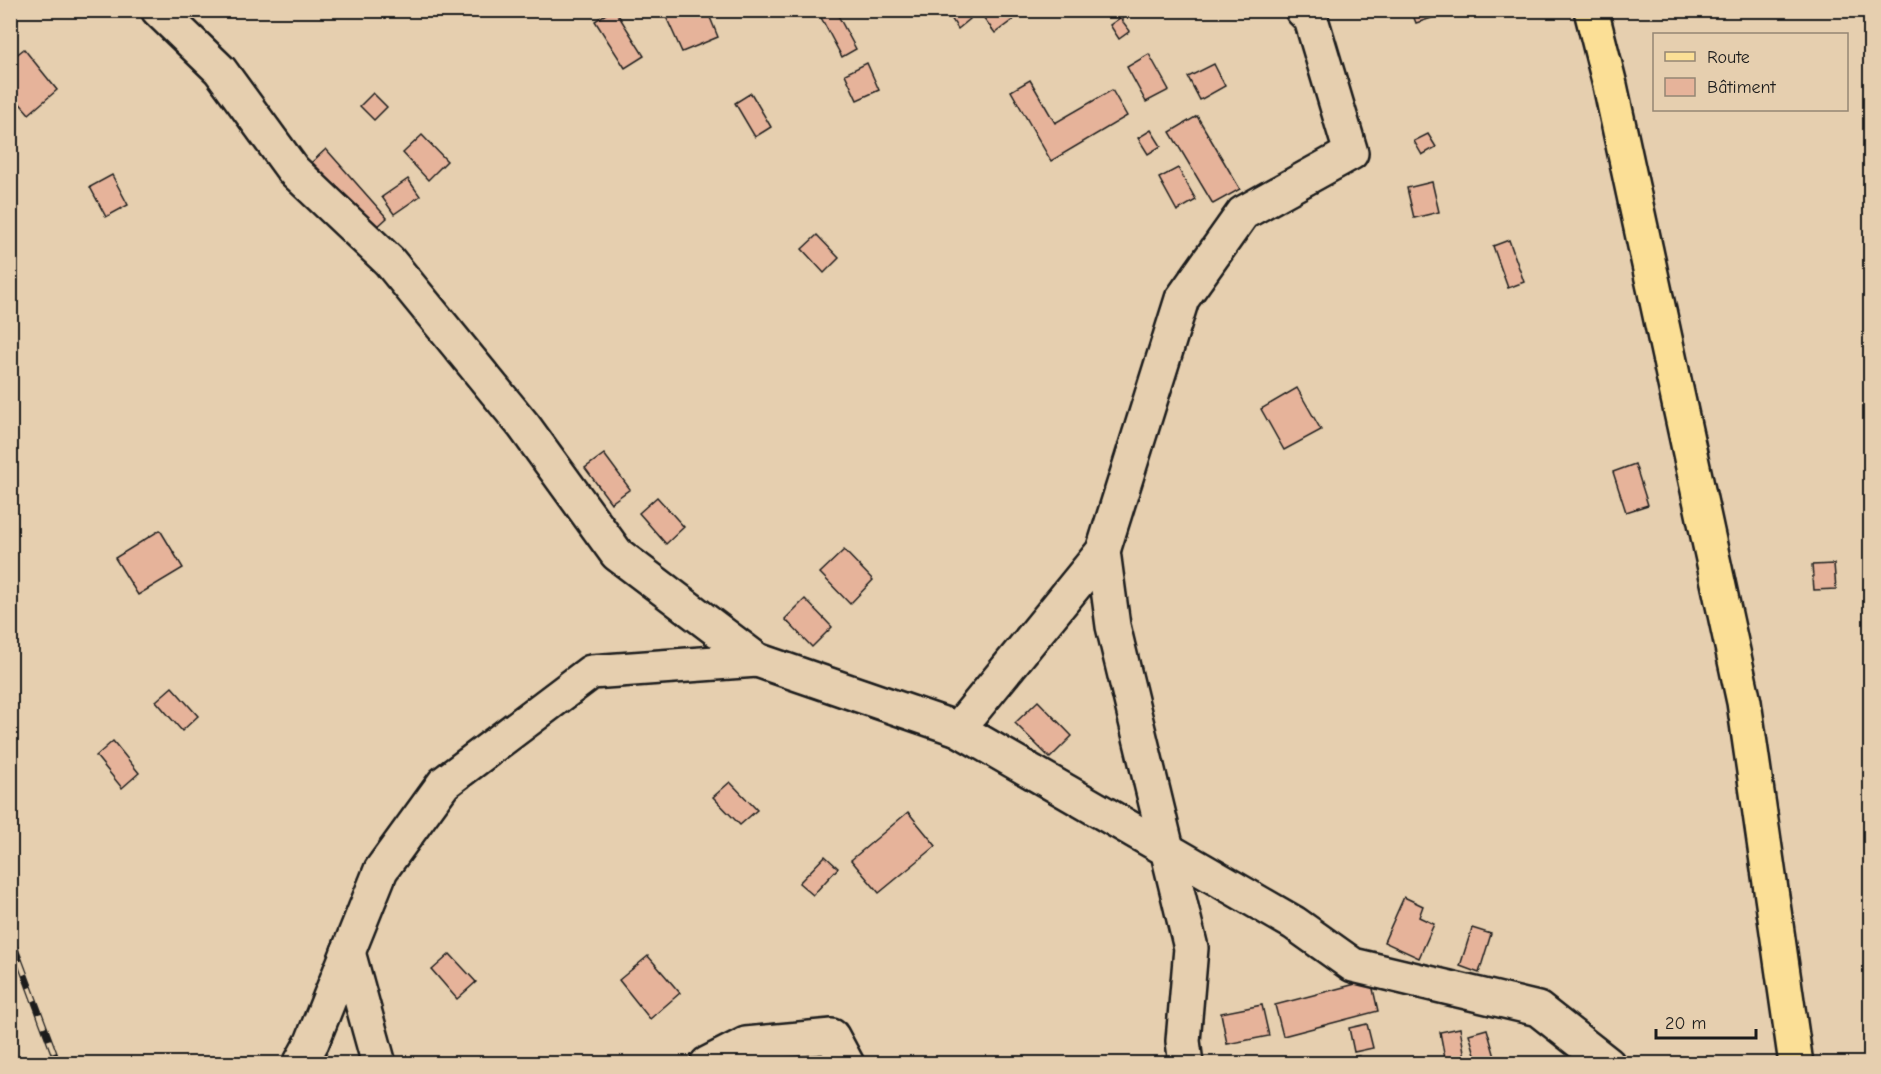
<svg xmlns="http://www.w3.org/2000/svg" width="1881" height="1074" font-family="'Comic Neue',sans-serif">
<rect width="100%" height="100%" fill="#e6cfaf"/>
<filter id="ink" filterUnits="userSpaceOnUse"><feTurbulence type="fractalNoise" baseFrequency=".0167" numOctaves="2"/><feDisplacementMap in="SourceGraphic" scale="12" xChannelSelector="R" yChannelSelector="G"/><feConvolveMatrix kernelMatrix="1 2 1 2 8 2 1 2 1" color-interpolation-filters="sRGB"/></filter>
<g filter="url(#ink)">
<g fill="#e6b39a" stroke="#1c1c1c" stroke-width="1.5">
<path d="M 612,10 L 615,10 L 644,56 L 625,68 L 595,21 Z"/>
<path d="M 663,10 L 707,10 L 718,37 L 682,52 Z"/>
<path d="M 817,10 L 835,10 L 856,49 L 842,57 Z"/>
<path d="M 946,10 L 966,10 L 970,19 L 958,29 Z"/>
<path d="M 978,10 L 1026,10 L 995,33 Z"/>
<path d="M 1411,10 L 1433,10 L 1435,17 L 1416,23 Z"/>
<path d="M 1120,18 L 1130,31 L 1119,39 L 1110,25 Z"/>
<path d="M 24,49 L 57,90 L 29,114 L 10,92 L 10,60 Z"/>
<path d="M 1149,54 L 1169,90 L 1146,102 L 1127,67 Z"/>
<path d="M 867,63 L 879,90 L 857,100 L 845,74 Z"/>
<path d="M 1214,64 L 1225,86 L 1200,100 L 1188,77 Z"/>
<path d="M 1030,80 L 1055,123 L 1112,90 L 1127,116 L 1051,161 L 1011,91 Z"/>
<path d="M 373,93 L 387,107 L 374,120 L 360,106 Z"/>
<path d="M 751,93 L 771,127 L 755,137 L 735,103 Z"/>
<path d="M 1197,116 L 1240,189 L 1213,204 L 1170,132 Z"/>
<path d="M 1151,130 L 1161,146 L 1148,154 L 1138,138 Z"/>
<path d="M 1428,134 L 1436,147 L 1422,155 L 1414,141 Z"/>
<path d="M 422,135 L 447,161 L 428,180 L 403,153 Z"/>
<path d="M 326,149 L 387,218 L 376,228 L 312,162 Z"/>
<path d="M 1178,168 L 1196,200 L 1177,211 L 1159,178 Z"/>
<path d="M 112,175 L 128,205 L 106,217 L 90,187 Z"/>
<path d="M 408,179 L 420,196 L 394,214 L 382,197 Z"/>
<path d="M 1432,182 L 1439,212 L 1414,218 L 1407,188 Z"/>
<path d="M 817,235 L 839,258 L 824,273 L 802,249 Z"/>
<path d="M 1509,240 L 1524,282 L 1508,288 L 1493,246 Z"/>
<path d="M 1297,388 L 1321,430 L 1284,450 L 1261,409 Z"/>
<path d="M 604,454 L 630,489 L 611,503 L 585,468 Z"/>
<path d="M 1635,464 L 1648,505 L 1626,512 L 1613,472 Z"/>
<path d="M 657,497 L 684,527 L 666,544 L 639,513 Z"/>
<path d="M 160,530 L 183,568 L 138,595 L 115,558 Z"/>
<path d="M 844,550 L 873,580 L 850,604 L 820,573 Z"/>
<path d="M 1834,564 L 1836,589 L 1814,590 L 1812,565 Z"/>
<path d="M 805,599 L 832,627 L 812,647 L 785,619 Z"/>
<path d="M 172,687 L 198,716 L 182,731 L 156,701 Z"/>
<path d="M 1038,701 L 1072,736 L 1050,758 L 1015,723 Z"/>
<path d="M 113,741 L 139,773 L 122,788 L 96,756 Z"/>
<path d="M 730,782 L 757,810 L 740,825 L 713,797 Z"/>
<path d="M 908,812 L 936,846 L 879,893 L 851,860 Z"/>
<path d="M 825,856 L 838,868 L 813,895 L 799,883 Z"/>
<path d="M 1404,897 L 1423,906 L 1419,917 L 1434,924 L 1419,958 L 1384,942 Z"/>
<path d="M 1472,928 L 1491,934 L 1479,973 L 1460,966 Z"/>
<path d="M 450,954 L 476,982 L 457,999 L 432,970 Z"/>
<path d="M 648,956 L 680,993 L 650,1019 L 619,980 Z"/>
<path d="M 1371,980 L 1378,1011 L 1283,1036 L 1275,1005 Z"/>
<path d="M 1262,1005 L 1269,1036 L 1227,1044 L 1221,1013 Z"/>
<path d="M 1367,1024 L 1373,1048 L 1354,1052 L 1349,1028 Z"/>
<path d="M 1460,1028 L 1466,1064 L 1446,1064 L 1440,1032 Z"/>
<path d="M 1487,1029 L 1497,1064 L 1478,1064 L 1469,1034 Z"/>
<path d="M 1359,1056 L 1361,1064 L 1323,1064 Z"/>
<path d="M 1246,1057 L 1247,1064 L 1223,1064 L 1223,1063 Z"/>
</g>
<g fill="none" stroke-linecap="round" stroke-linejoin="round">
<g stroke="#1c1c1c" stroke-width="38">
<g id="minor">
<path d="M 158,10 L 220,70 L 293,170 L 389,261 L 524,426 L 617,554 L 757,660 L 958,729 L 1294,923 L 1353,965 L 1538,1009 L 1608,1064"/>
<path d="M 1103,551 L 1113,626 L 1191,948 L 1183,1041 L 1186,1064"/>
<path d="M 958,729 L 1103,551 L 1182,299 L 1243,213 L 1351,153 L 1311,19 L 1302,10"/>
<path d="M 348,952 L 379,1064"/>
<path d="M 300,1064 L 312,1042 L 381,870 L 444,783 L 591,672 L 757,660"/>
<path d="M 707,1064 L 746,1044 L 832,1036 L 847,1064"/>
</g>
</g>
<g stroke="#1c1c1c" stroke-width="38">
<path id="major" d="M 1591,10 L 1610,85 L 1744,702 L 1796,1064"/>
</g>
<use href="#minor" stroke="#e6cfaf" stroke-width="33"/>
<use href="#major" stroke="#fbdf96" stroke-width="33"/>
<g stroke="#1c1c1c" stroke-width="7">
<path id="rail" d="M 10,935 L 58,1064"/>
</g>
<use href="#rail" stroke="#e6cfaf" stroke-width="4.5" stroke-dasharray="14" stroke-linecap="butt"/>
</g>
</g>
<rect width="1881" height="1074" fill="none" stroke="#e6cfaf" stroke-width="36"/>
<rect x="18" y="18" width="1845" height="1038" fill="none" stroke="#1c1c1c" stroke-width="2" filter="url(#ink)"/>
<rect x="1653" y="33" width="195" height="78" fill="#e6cfaf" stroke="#958774" stroke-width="1.5"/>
<rect x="1665" y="52" width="30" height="9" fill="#fbdf96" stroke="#958774" stroke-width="1.5"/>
<text x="1707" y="63" font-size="18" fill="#1c1c1c">Route</text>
<rect x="1665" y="78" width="30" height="18" fill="#e6b39a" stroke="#958774" stroke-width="1.5"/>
<text x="1707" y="93" font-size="18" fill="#1c1c1c">Bâtiment</text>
<path d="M1656 1029v9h100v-9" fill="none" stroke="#1c1c1c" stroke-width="3"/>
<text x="1665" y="1029" font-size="18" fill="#1c1c1c" stroke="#e6cfaf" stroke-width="4.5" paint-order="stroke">20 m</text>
</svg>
